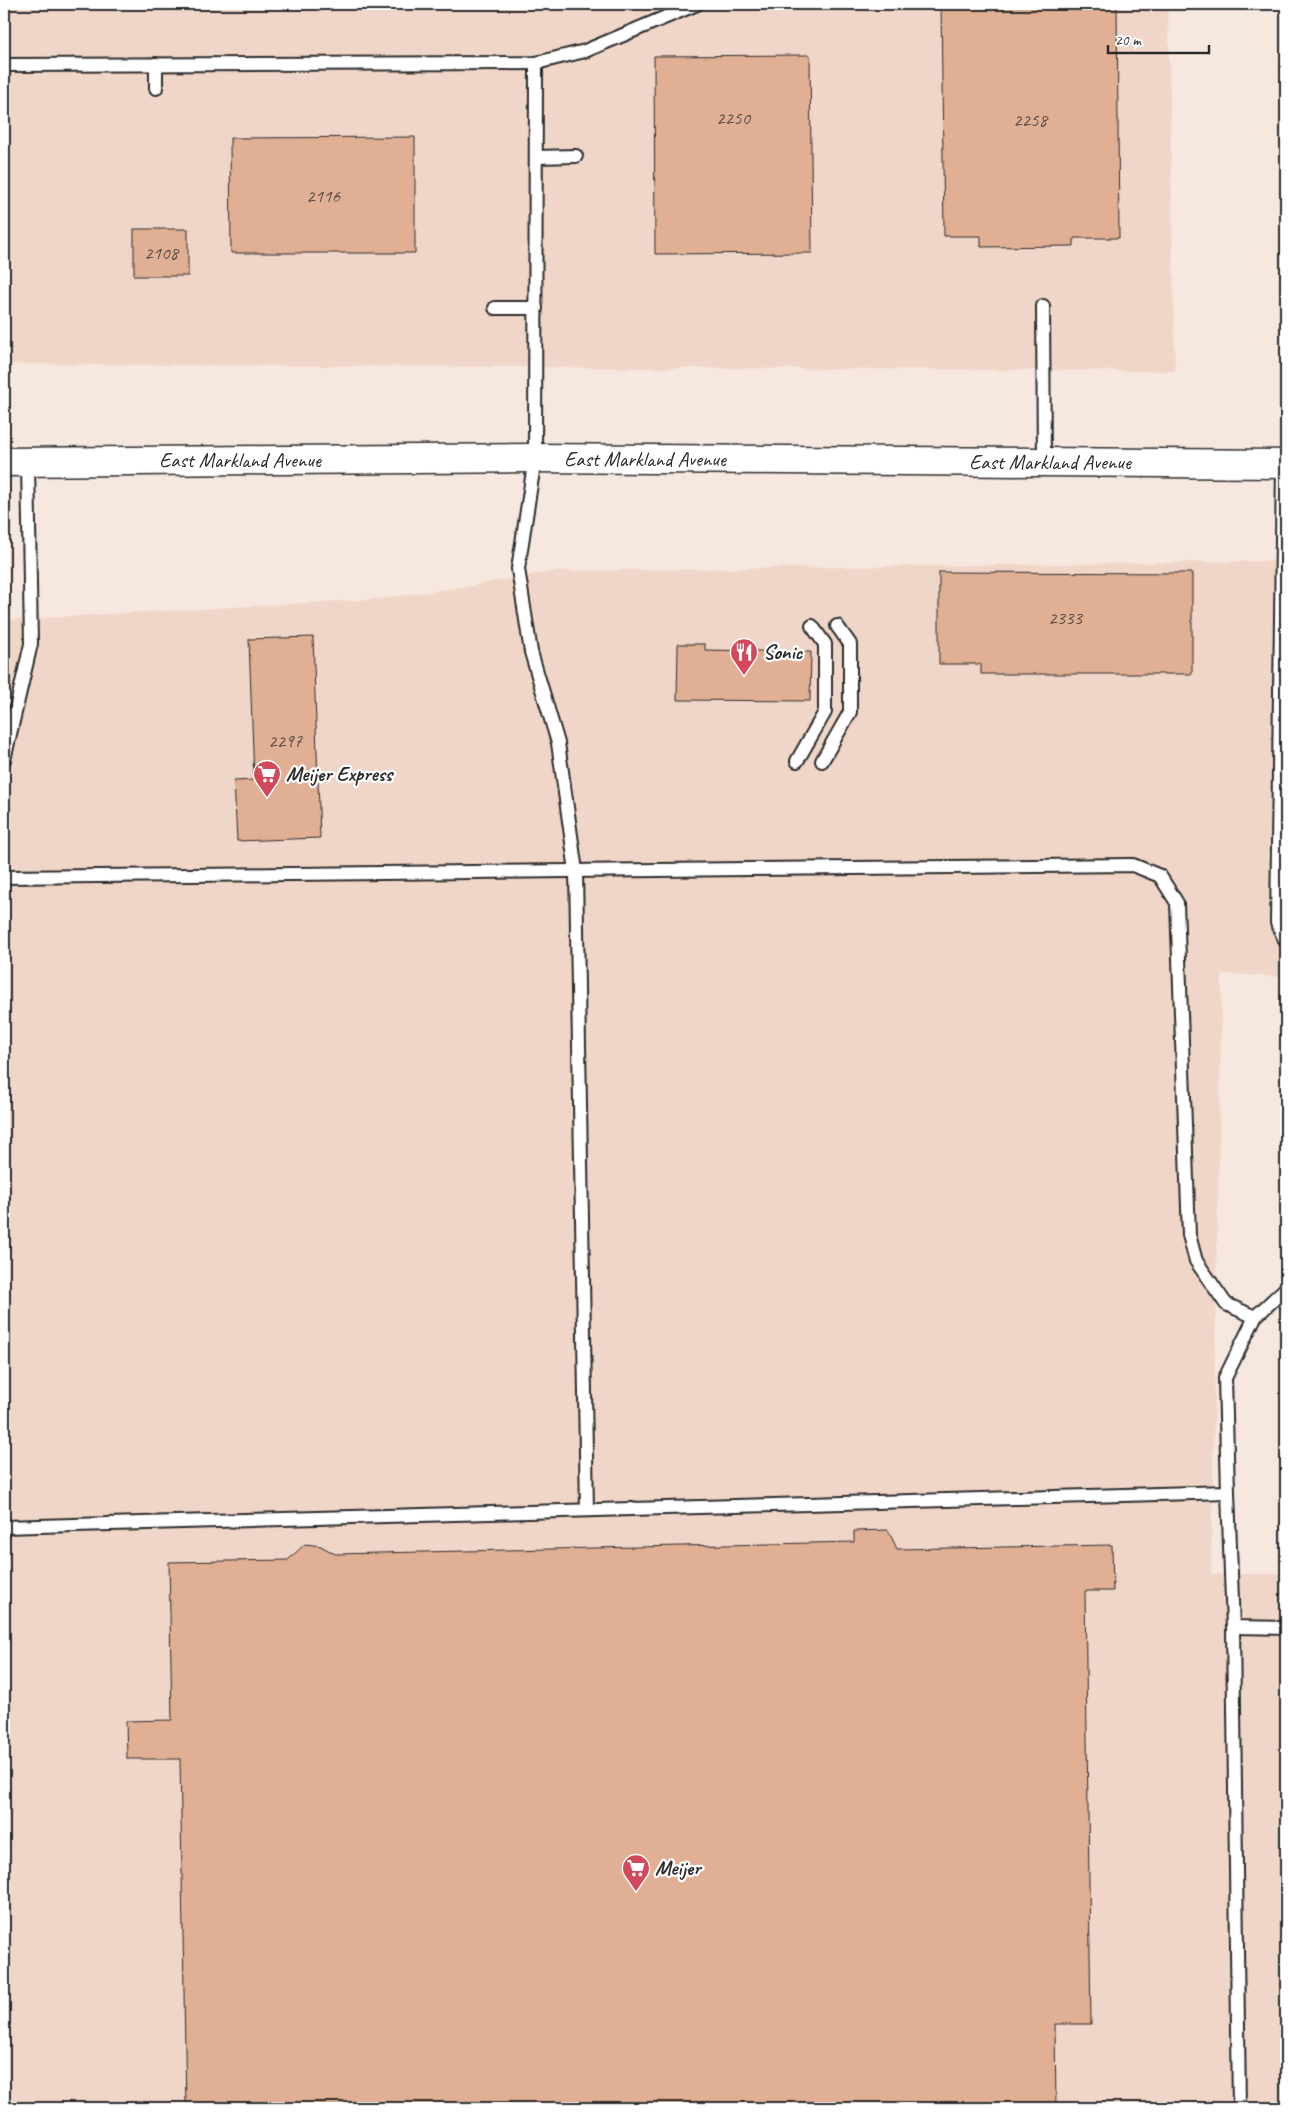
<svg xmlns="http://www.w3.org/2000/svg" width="1290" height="2112" font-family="Caveat,sans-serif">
<rect width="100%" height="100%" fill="#f6e7df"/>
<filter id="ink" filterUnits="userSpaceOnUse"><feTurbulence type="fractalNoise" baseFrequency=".02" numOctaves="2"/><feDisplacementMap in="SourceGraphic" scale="10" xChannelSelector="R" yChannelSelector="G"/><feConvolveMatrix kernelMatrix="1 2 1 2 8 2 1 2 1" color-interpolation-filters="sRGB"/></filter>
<g filter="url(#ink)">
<g fill="#f0d6c8">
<path d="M 4,4 L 1168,4 L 1175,371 L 4,364 Z"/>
<path d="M 1286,561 L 1286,977 L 1222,974 L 1211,1574 L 1286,1574 L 1286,2108 L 4,2108 L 4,620 L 377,599 L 470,586 L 554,571 Z"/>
</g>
<g fill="#e1af94" stroke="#2b2b2b">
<path d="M 941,4 L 1117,4 L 1119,238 L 1074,238 L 1074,246 L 981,247 L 981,236 L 944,236 Z"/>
<path d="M 810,55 L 812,253 L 655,254 L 654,56 Z"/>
<path d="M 415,137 L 415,253 L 231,253 L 230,138 Z"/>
<rect x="134" y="229" width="54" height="47"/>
<path d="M 939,572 L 1192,573 L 1192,674 L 981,674 L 981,664 L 939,664 Z"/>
<path d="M 313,637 L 320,838 L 237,841 L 234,781 L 254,780 L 249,639 Z"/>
<path d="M 678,644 L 705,644 L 705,650 L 811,652 L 810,701 L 677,700 Z"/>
<path d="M 888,1530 L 897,1549 L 1112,1545 L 1113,1591 L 1085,1591 L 1091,2024 L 1055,2024 L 1056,2108 L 186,2108 L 180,1759 L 127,1759 L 126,1721 L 172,1720 L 169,1562 L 288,1560 L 305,1544 L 321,1546 L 335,1554 L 854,1542 L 854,1531 Z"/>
</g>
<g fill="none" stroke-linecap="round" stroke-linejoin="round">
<g stroke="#2b2b2b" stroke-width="16">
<g id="lane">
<path d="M 536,63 L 535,458 L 518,569 L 531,652 L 558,743 L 576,871 L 587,1510"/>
<path d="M 156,64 L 156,88"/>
<path d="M 4,65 L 536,63 L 585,51 L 697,4"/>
<path d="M 536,157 L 576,156"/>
<path d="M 1043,306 L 1044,462"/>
<path d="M 495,308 L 536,308"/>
<path d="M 1283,464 L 1277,923 L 1286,942"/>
<path d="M 4,760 L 31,644 L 28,462"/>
<path d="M 797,761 L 825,712 L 825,644 L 812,626"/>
<path d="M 822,761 L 850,712 L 850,644 L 837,626"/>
<path d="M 4,877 L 1133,865 L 1160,876 L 1177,903 L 1189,1235 L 1196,1261 L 1226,1304 L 1255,1317"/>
<path d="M 1228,1492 L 1233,1627 L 1286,1628"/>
<path d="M 4,1527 L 1228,1492 L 1225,1378 L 1255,1317 L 1286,1288"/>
<path d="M 1233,1627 L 1239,2108"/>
</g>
</g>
<g stroke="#2b2b2b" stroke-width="31">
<path id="primary" d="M 4,462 L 535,458 L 1286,464"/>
</g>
<use href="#lane" stroke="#fff" stroke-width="12"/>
<use href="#primary" stroke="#fff" stroke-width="28"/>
</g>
</g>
<defs>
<g id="restaurant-pin" transform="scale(1.4375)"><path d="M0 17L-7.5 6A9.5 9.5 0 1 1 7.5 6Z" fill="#d1495b" stroke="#fff"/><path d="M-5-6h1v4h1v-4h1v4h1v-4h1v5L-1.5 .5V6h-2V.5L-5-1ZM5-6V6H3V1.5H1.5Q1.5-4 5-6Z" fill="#fff"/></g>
<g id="supermarket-pin" transform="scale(1.4375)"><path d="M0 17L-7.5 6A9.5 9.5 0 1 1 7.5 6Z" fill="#d1495b" stroke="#fff"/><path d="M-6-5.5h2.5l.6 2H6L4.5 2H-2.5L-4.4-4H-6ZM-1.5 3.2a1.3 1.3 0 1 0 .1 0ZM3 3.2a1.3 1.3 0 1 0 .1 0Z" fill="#fff"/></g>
</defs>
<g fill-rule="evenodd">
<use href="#restaurant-pin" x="744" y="652"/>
<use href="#supermarket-pin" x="267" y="774"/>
<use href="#supermarket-pin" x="636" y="1868"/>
</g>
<g text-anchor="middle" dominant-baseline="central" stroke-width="4.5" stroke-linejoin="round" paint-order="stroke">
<g font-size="19" fill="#584c45">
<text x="733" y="118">2250</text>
<text x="1030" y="120">2258</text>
<text x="323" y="196">2116</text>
<text x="161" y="253">2108</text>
<text x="1065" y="618">2333</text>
<text x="285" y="741">2297</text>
</g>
<g font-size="21" fill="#2b2b2b" stroke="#fff">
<text x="645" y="459">East Markland Avenue</text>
<text x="240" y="460">East Markland Avenue</text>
<text x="1050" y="462">East Markland Avenue</text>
</g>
<g font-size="21" font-weight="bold" fill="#2b2b2b" stroke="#fff" text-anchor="start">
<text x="763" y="652">Sonic</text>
<text x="286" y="774">Meijer Express</text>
<text x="655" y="1868">Meijer</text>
</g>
</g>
<rect width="1290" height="2112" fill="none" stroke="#fff" stroke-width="20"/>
<rect x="10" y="10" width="1270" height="2092" fill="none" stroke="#2b2b2b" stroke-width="2" filter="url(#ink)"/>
<path d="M1108 45v8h101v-8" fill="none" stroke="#2b2b2b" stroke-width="2.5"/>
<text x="1115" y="45" font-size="15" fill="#2b2b2b" stroke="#ffffff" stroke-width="4" paint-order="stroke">20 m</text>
</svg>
